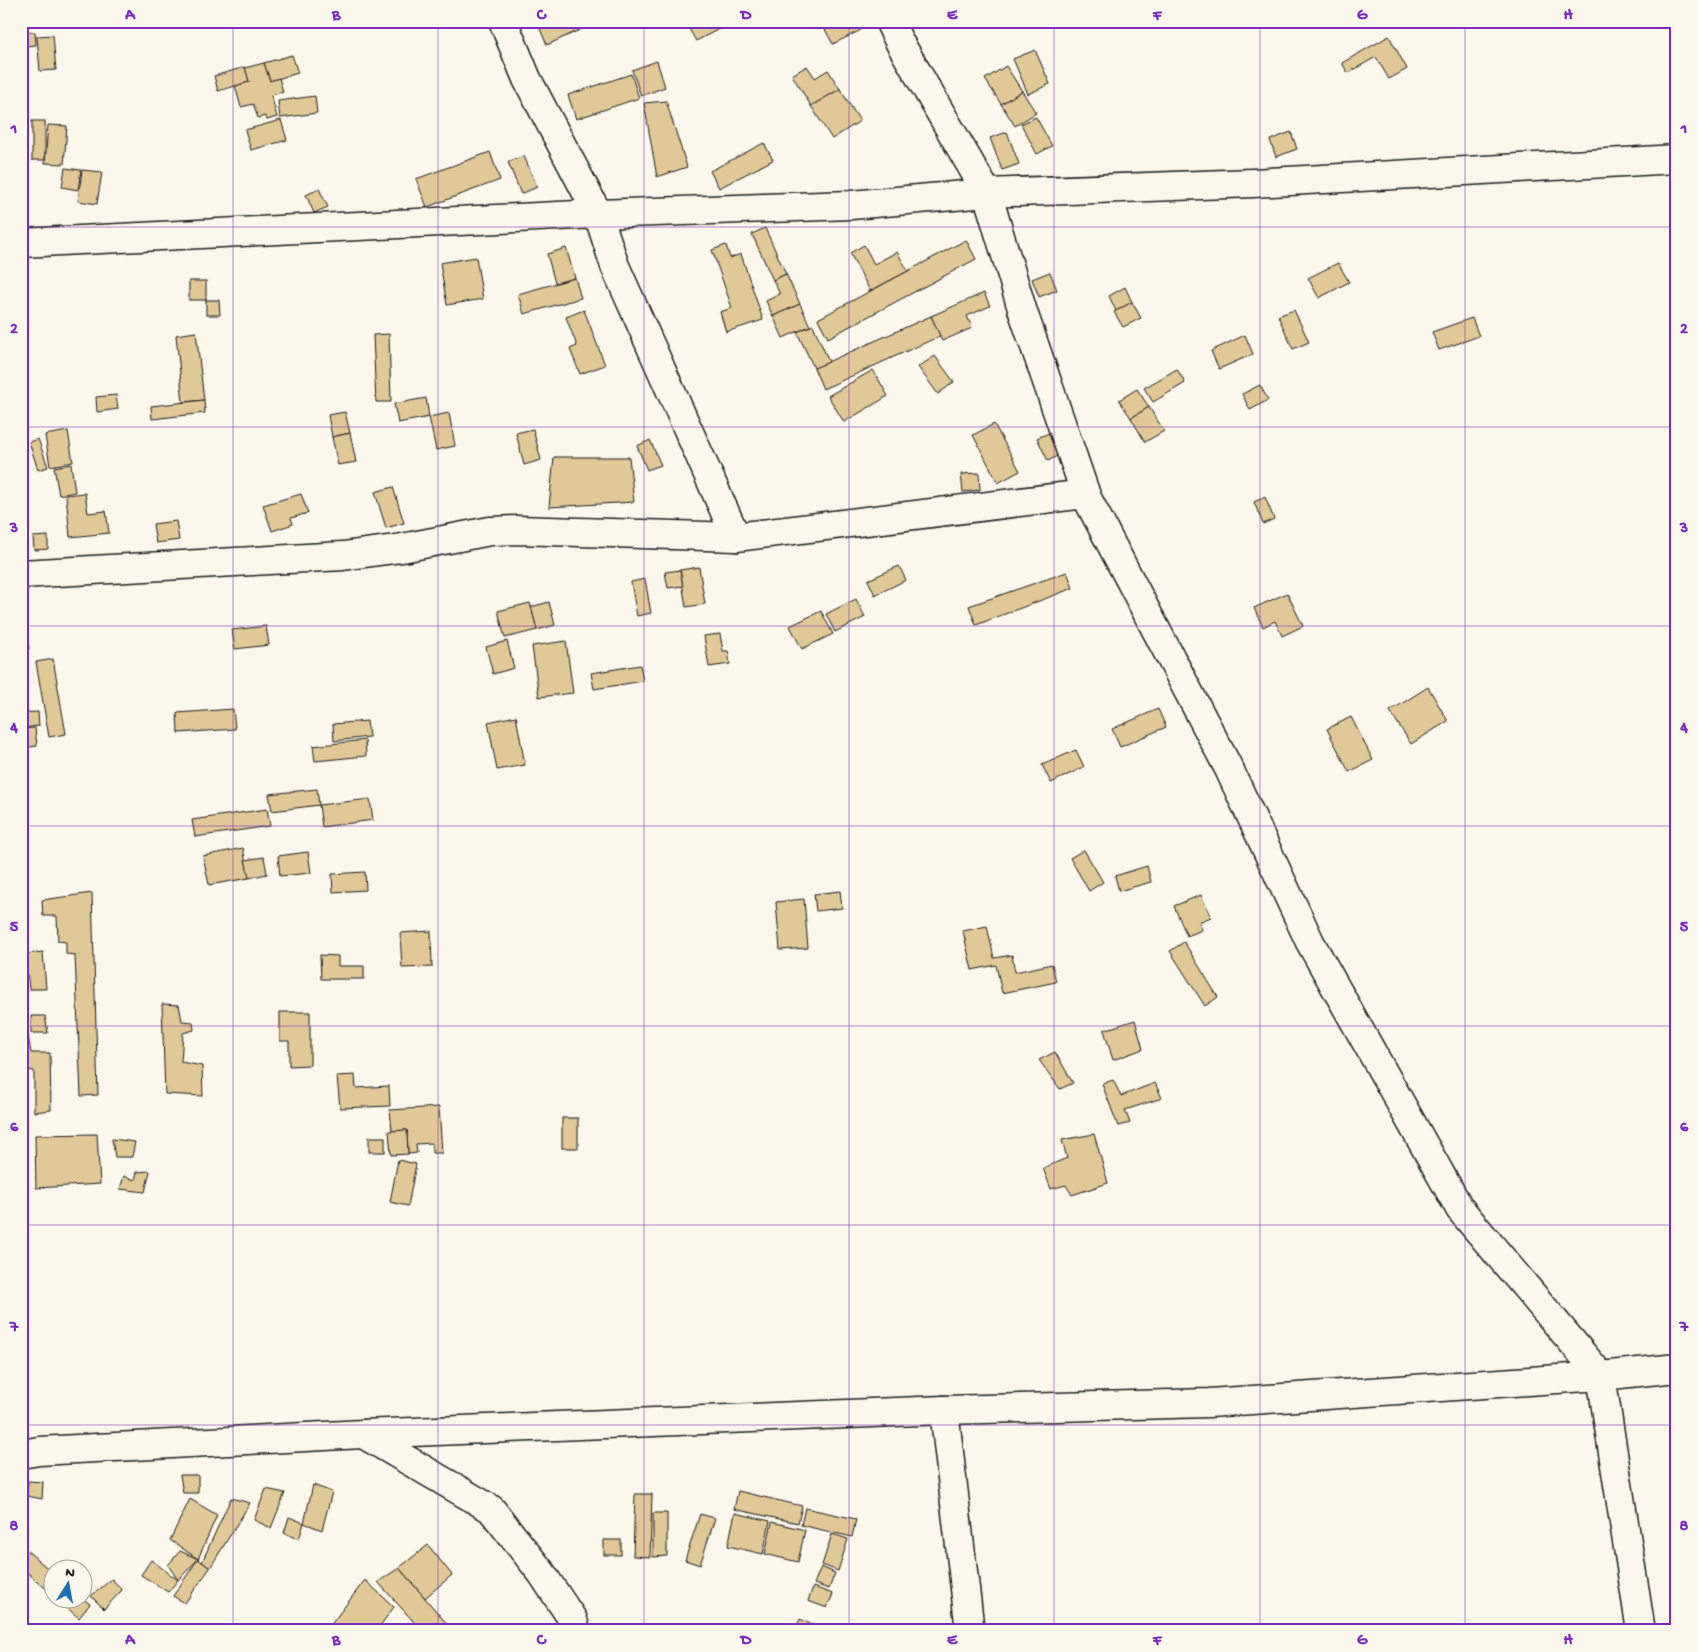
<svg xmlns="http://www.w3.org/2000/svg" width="1698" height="1652" font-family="'Gochi Hand',sans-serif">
<rect width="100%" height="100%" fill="#fbf7ec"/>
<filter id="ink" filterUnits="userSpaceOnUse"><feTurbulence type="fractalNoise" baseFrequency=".02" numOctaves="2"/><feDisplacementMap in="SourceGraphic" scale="10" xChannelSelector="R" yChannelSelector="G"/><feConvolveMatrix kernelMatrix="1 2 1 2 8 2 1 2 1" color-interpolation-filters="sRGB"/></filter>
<g filter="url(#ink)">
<g fill="#e1c897" stroke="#1c1c1c">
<path d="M 557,21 L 597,21 L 597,22 L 547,45 L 540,29 Z"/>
<path d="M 695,21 L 723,21 L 725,26 L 696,41 L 687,25 Z"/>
<path d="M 832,21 L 856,21 L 861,30 L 833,44 L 823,26 Z"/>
<path d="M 24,32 L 35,32 L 36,45 L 25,46 Z"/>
<path d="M 53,35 L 56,70 L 40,71 L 37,36 Z"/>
<path d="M 1389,36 L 1407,69 L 1389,79 L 1376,57 L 1348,73 L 1342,63 Z"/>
<path d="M 1035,50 L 1050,84 L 1028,94 L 1013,59 Z"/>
<path d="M 292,55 L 298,73 L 270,81 L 264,63 Z"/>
<path d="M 657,61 L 665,87 L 641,96 L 632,70 Z"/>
<path d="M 264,63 L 270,81 L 279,78 L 283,92 L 271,95 L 277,117 L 267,120 L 265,116 L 258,118 L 253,104 L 241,107 L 235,86 L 249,82 L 245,68 Z"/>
<path d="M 807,66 L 815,78 L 828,70 L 840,89 L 811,106 L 792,75 Z"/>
<path d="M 1006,66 L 1022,91 L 1001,104 L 985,79 Z"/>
<path d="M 245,67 L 249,82 L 218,91 L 214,76 Z"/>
<path d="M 631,74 L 639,98 L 576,119 L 568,95 Z"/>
<path d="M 840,89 L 860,121 L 832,139 L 811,106 Z"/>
<path d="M 1022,91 L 1036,113 L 1015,126 L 1001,104 Z"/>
<path d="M 315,96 L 317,113 L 280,118 L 278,101 Z"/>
<path d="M 666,101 L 687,167 L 657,177 L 644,103 Z"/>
<path d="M 1036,117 L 1052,146 L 1037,154 L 1021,124 Z"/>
<path d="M 281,120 L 287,140 L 251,150 L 245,130 Z"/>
<rect x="32" y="121" width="13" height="39"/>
<path d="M 48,125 L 67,126 L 64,164 L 45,163 Z"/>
<path d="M 1007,132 L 1019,164 L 1002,170 L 990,138 Z"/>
<path d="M 1291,132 L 1297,149 L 1276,157 L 1270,140 Z"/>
<path d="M 764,143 L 773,160 L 719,188 L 710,171 Z"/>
<path d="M 490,152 L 500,180 L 427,207 L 416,179 Z"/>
<path d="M 524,156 L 537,187 L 521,194 L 508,162 Z"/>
<rect x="21" y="160" width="3" height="28"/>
<path d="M 65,168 L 81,170 L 78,190 L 62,187 Z"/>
<path d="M 82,170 L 102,172 L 97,204 L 78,201 Z"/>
<path d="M 319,189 L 328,207 L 314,213 L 306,195 Z"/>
<path d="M 765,228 L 786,274 L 773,280 L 752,234 Z"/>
<path d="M 966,240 L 976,259 L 828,338 L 818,319 Z"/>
<path d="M 726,245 L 730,258 L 741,254 L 763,320 L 726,332 L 720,312 L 732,308 L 712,250 Z"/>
<path d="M 864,245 L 874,264 L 897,252 L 908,271 L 870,291 L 850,253 Z"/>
<path d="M 566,248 L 575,278 L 555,283 L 547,254 Z"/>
<path d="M 476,257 L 483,299 L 447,305 L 440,263 Z"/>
<path d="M 1338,263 L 1349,282 L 1319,298 L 1308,278 Z"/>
<path d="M 1050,272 L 1057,290 L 1039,297 L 1032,279 Z"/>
<path d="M 786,274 L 800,304 L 773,316 L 766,301 L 780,294 L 773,280 Z"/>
<path d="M 575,278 L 581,298 L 524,314 L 518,294 Z"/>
<rect x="189" y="281" width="17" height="19"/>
<path d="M 1125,287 L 1132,302 L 1116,311 L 1109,296 Z"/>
<path d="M 984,293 L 990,306 L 967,316 L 972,328 L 942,341 L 931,316 Z"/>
<path d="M 206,300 L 219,300 L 220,315 L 206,315 Z"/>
<path d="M 1132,302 L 1141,318 L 1123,327 L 1114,312 Z"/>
<path d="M 800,304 L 810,326 L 783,338 L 773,316 Z"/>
<path d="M 584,310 L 605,365 L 580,374 L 570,349 L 577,346 L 566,317 Z"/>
<path d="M 1294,310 L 1309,342 L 1293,349 L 1278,316 Z"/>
<path d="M 931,316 L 940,336 L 823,389 L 814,368 Z"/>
<path d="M 1472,318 L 1479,336 L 1439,350 L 1432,332 Z"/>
<path d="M 813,325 L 829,362 L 814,368 L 797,332 Z"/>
<path d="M 196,332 L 204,400 L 183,402 L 176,335 Z"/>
<path d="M 389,334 L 391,402 L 376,402 L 373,335 Z"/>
<path d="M 1245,335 L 1253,354 L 1219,369 L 1211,351 Z"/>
<path d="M 935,356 L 954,382 L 938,394 L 918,367 Z"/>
<path d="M 1177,369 L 1185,383 L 1153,402 L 1144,388 Z"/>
<path d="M 873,370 L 888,396 L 844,422 L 828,396 Z"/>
<path d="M 1260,385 L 1268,400 L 1250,410 L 1242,394 Z"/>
<path d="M 1137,389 L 1149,407 L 1131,418 L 1119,400 Z"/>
<path d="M 116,395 L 118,409 L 97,412 L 96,397 Z"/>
<path d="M 426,398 L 429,417 L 398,423 L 394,404 Z"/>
<path d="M 204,400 L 205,413 L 152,419 L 151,406 Z"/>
<path d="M 1149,407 L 1164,431 L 1145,442 L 1131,418 Z"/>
<path d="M 345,412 L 350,433 L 332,437 L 328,415 Z"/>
<path d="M 449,413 L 455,446 L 436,450 L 429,417 Z"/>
<path d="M 994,424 L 1020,471 L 998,483 L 973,435 Z"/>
<path d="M 533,429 L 541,460 L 524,465 L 516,433 Z"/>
<path d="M 68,431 L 73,462 L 50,466 L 45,435 Z"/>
<path d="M 350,433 L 356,462 L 338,465 L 332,437 Z"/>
<path d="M 1049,433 L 1059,455 L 1048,461 L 1037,438 Z"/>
<path d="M 38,439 L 48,467 L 38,470 L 29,442 Z"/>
<path d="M 650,440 L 661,465 L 647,470 L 637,446 Z"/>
<path d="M 554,457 L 629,457 L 634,502 L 549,507 Z"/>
<path d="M 71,464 L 75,492 L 59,495 L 54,467 Z"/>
<path d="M 979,473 L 980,490 L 963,492 L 961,474 Z"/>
<path d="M 393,487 L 404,523 L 386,528 L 375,492 Z"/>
<path d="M 85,493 L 88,513 L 106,511 L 109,533 L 70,537 L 66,495 Z"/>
<path d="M 301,494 L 308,513 L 291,518 L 293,524 L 272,531 L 263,505 Z"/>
<path d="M 1265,497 L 1274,519 L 1263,524 L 1254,502 Z"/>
<path d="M 176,521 L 179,540 L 156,543 L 153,524 Z"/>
<path d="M 48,536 L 48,549 L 34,550 L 33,537 Z"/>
<path d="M 899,566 L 906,580 L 875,595 L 868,580 Z"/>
<path d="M 699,567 L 705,604 L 686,607 L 680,570 Z"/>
<path d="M 680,570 L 683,586 L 668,588 L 665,572 Z"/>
<path d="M 1067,572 L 1073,588 L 976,625 L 969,606 Z"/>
<path d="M 645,579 L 651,613 L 637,616 L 631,582 Z"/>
<path d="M 1287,593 L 1303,626 L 1282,636 L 1275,621 L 1263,627 L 1254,608 Z"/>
<path d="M 856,599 L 865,617 L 835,632 L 826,614 Z"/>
<path d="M 549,602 L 555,625 L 537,630 L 531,607 Z"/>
<path d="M 530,603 L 537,630 L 505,638 L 498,611 Z"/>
<path d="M 821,611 L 833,634 L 802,649 L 790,626 Z"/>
<path d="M 266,626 L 269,645 L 235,649 L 232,630 Z"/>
<path d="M 26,629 L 29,649 L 21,650 L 21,630 Z"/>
<path d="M 720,634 L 723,651 L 728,651 L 730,664 L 709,667 L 704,636 Z"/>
<path d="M 507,641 L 514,668 L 493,674 L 486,647 Z"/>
<path d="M 566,641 L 573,693 L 539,697 L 532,646 Z"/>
<path d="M 53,659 L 66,734 L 49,737 L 36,662 Z"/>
<path d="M 640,665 L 643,681 L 594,689 L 591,673 Z"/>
<path d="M 1428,687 L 1448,721 L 1411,744 L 1390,711 Z"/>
<path d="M 233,709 L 235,729 L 178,733 L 177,713 Z"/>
<path d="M 1158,709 L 1166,727 L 1120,747 L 1112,729 Z"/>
<path d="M 38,712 L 39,726 L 21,728 L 21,713 Z"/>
<path d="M 516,716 L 525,765 L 497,770 L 488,722 Z"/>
<path d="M 1351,717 L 1373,760 L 1349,772 L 1327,729 Z"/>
<path d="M 367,721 L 369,737 L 334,741 L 333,724 Z"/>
<path d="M 35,728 L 37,746 L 21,748 L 21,729 Z"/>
<path d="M 365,740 L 366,756 L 315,761 L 313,746 Z"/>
<path d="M 1076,750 L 1084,767 L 1051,783 L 1042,765 Z"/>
<path d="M 317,789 L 319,805 L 272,811 L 269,794 Z"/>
<path d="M 370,799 L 373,820 L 322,827 L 319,805 Z"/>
<path d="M 267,809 L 270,826 L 195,837 L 192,820 Z"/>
<path d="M 243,848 L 249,878 L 209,885 L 203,856 Z"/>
<path d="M 1084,850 L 1103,882 L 1089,891 L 1070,858 Z"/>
<path d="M 308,852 L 311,873 L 280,876 L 278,856 Z"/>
<path d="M 264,857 L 267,874 L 249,878 L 245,860 Z"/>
<path d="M 1147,866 L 1151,882 L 1119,891 L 1115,876 Z"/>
<path d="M 365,872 L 366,890 L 333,892 L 332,874 Z"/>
<path d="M 840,891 L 842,908 L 816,911 L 814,894 Z"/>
<path d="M 92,893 L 98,1095 L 81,1096 L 75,955 L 66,954 L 66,942 L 58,941 L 57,916 L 43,916 L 42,900 Z"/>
<path d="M 1201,895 L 1211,917 L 1199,922 L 1202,930 L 1187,936 L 1174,906 Z"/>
<path d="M 804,899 L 808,948 L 780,950 L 776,902 Z"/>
<path d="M 987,926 L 994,958 L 1012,955 L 1015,972 L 1052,964 L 1056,982 L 1002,993 L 996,965 L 972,970 L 963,931 Z"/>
<path d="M 431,931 L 432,967 L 402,968 L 400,933 Z"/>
<path d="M 1184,942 L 1218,997 L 1205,1006 L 1170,951 Z"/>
<path d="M 43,952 L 46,989 L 29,989 L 25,954 Z"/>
<path d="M 320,955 L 338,956 L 338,966 L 364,966 L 364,979 L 321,979 Z"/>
<path d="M 162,1004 L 179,1005 L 182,1021 L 193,1022 L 194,1030 L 183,1033 L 181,1062 L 202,1066 L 203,1096 L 165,1094 Z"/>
<path d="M 280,1012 L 310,1012 L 310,1065 L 289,1066 L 289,1041 L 280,1041 Z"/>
<path d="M 31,1016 L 45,1016 L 48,1033 L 31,1033 Z"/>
<path d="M 1135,1020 L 1143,1049 L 1113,1060 L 1104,1030 Z"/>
<path d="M 21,1034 L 28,1035 L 31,1053 L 50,1053 L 51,1110 L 34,1112 L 34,1071 L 21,1069 Z"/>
<path d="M 1055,1052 L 1073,1083 L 1060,1089 L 1039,1060 Z"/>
<path d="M 355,1075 L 356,1088 L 389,1086 L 390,1106 L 340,1108 L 337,1076 Z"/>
<path d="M 1113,1080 L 1121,1096 L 1155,1083 L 1162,1098 L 1125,1110 L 1130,1123 L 1118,1126 L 1102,1084 Z"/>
<path d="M 439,1107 L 442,1153 L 432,1153 L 432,1143 L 416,1144 L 417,1153 L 408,1154 L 407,1130 L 392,1131 L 390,1110 Z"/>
<rect x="562" y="1118" width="16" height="30"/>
<path d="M 407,1130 L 408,1154 L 391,1155 L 389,1131 Z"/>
<path d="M 97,1134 L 100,1184 L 36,1188 L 35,1135 Z"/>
<path d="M 1094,1134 L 1108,1183 L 1072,1195 L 1066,1185 L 1051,1189 L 1043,1168 L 1067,1158 L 1062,1140 Z"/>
<rect x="369" y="1137" width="16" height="15"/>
<path d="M 112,1139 L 135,1142 L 132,1157 L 115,1157 Z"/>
<path d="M 398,1160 L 416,1164 L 408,1206 L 390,1202 Z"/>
<path d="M 150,1171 L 145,1192 L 120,1189 L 124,1176 L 135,1180 L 137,1172 Z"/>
<path d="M 180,1475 L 198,1475 L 198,1493 L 183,1493 Z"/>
<path d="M 28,1481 L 43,1482 L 42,1499 L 27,1496 Z"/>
<path d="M 313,1485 L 332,1492 L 322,1530 L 304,1523 Z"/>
<path d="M 266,1489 L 285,1493 L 271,1528 L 254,1520 Z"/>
<path d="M 738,1491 L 802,1506 L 798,1523 L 734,1509 Z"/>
<path d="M 635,1494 L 652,1494 L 650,1557 L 633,1556 Z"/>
<path d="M 231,1498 L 250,1503 L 210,1568 L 202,1562 Z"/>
<path d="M 190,1499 L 217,1515 L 198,1559 L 170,1540 Z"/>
<path d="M 805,1508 L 856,1519 L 852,1537 L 801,1525 Z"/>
<path d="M 653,1513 L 667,1513 L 667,1556 L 653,1557 Z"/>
<path d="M 735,1513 L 770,1521 L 763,1554 L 728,1546 Z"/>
<path d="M 700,1514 L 715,1518 L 700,1565 L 685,1560 Z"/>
<path d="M 289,1517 L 304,1523 L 299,1539 L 284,1533 Z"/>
<path d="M 772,1522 L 805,1530 L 798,1562 L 765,1554 Z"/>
<path d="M 832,1534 L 848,1539 L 838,1571 L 822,1565 Z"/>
<rect x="604" y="1540" width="17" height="15"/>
<path d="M 428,1545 L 452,1575 L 425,1598 L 399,1568 Z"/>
<path d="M 25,1549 L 52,1572 L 52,1594 L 21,1567 L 21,1551 Z"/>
<path d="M 180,1551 L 198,1559 L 178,1580 L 168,1565 Z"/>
<path d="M 198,1559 L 210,1568 L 185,1603 L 173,1596 Z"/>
<path d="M 151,1560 L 178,1580 L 168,1592 L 141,1575 Z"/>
<path d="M 821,1567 L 835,1573 L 829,1589 L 814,1584 Z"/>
<path d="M 399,1568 L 425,1598 L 453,1631 L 422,1631 L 378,1582 Z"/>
<path d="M 112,1579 L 122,1590 L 104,1609 L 91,1596 Z"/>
<path d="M 365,1580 L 394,1607 L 376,1631 L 326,1631 Z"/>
<path d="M 813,1587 L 833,1594 L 827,1608 L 808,1601 Z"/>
<path d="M 82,1598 L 90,1604 L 79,1618 L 58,1600 L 82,1600 Z"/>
<path d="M 800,1619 L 825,1631 L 794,1631 Z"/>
</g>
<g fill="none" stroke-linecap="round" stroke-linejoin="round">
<g stroke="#1c1c1c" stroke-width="31">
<g id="minor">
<path d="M 503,21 L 527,79 L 598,214 L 615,266 L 736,537"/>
<path d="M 889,21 L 900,43 L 987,193 L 1023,312 L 1087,498 L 1229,769 L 1310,942 L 1460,1209 L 1601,1376 L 1641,1631"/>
<path d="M 21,243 L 598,214 L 851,205 L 987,193 L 1253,183 L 1677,159"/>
<path d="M 21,574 L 343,556 L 402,548 L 490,531 L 517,530 L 736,537 L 1085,494"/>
<path d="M 944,1410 L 970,1631"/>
<path d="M 363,1434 L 491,1509 L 541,1572 L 573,1620 L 576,1631"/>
<path d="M 21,1454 L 39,1451 L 363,1434 L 944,1410 L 1209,1403 L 1601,1376 L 1677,1368"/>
</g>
</g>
<use href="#minor" stroke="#fbf7ec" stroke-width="28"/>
</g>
</g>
<path fill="none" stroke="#7b2cbf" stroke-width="1" stroke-opacity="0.55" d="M 233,21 L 233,1631M 438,21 L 438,1631M 644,21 L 644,1631M 849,21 L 849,1631M 1054,21 L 1054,1631M 1260,21 L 1260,1631M 1465,21 L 1465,1631M 21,227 L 1677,227M 21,427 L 1677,427M 21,626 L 1677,626M 21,826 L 1677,826M 21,1026 L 1677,1026M 21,1225 L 1677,1225M 21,1425 L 1677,1425"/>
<rect width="1698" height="1652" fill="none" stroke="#fbf7ec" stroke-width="55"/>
<g transform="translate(68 1584) rotate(11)"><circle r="24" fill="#fbf7ec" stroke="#a29f99"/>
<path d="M0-4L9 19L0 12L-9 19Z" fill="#1f6fb2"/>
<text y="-8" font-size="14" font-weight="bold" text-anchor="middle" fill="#1c1c1c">N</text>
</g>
<rect x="28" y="28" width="1642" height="1596" fill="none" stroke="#7b2cbf" stroke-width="2"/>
<g font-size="16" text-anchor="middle" font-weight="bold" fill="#7b2cbf">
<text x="130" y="19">A</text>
<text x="336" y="19">B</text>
<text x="541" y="19">C</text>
<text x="746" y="19">D</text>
<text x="952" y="19">E</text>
<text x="1157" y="19">F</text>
<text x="1362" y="19">G</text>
<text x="1568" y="19">H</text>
<text x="14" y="133">1</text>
<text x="1684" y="133">1</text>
<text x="14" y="333">2</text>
<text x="1684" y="333">2</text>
<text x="14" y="532">3</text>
<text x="1684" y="532">3</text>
<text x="14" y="732">4</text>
<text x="1684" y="732">4</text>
<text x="14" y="931">5</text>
<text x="1684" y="931">5</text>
<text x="14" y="1131">6</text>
<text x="1684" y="1131">6</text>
<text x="14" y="1331">7</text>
<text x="1684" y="1331">7</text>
<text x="14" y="1530">8</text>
<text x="1684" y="1530">8</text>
<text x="130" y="1644">A</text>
<text x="336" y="1644">B</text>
<text x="541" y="1644">C</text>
<text x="746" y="1644">D</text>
<text x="952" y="1644">E</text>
<text x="1157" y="1644">F</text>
<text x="1362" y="1644">G</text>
<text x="1568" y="1644">H</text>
</g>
</svg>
